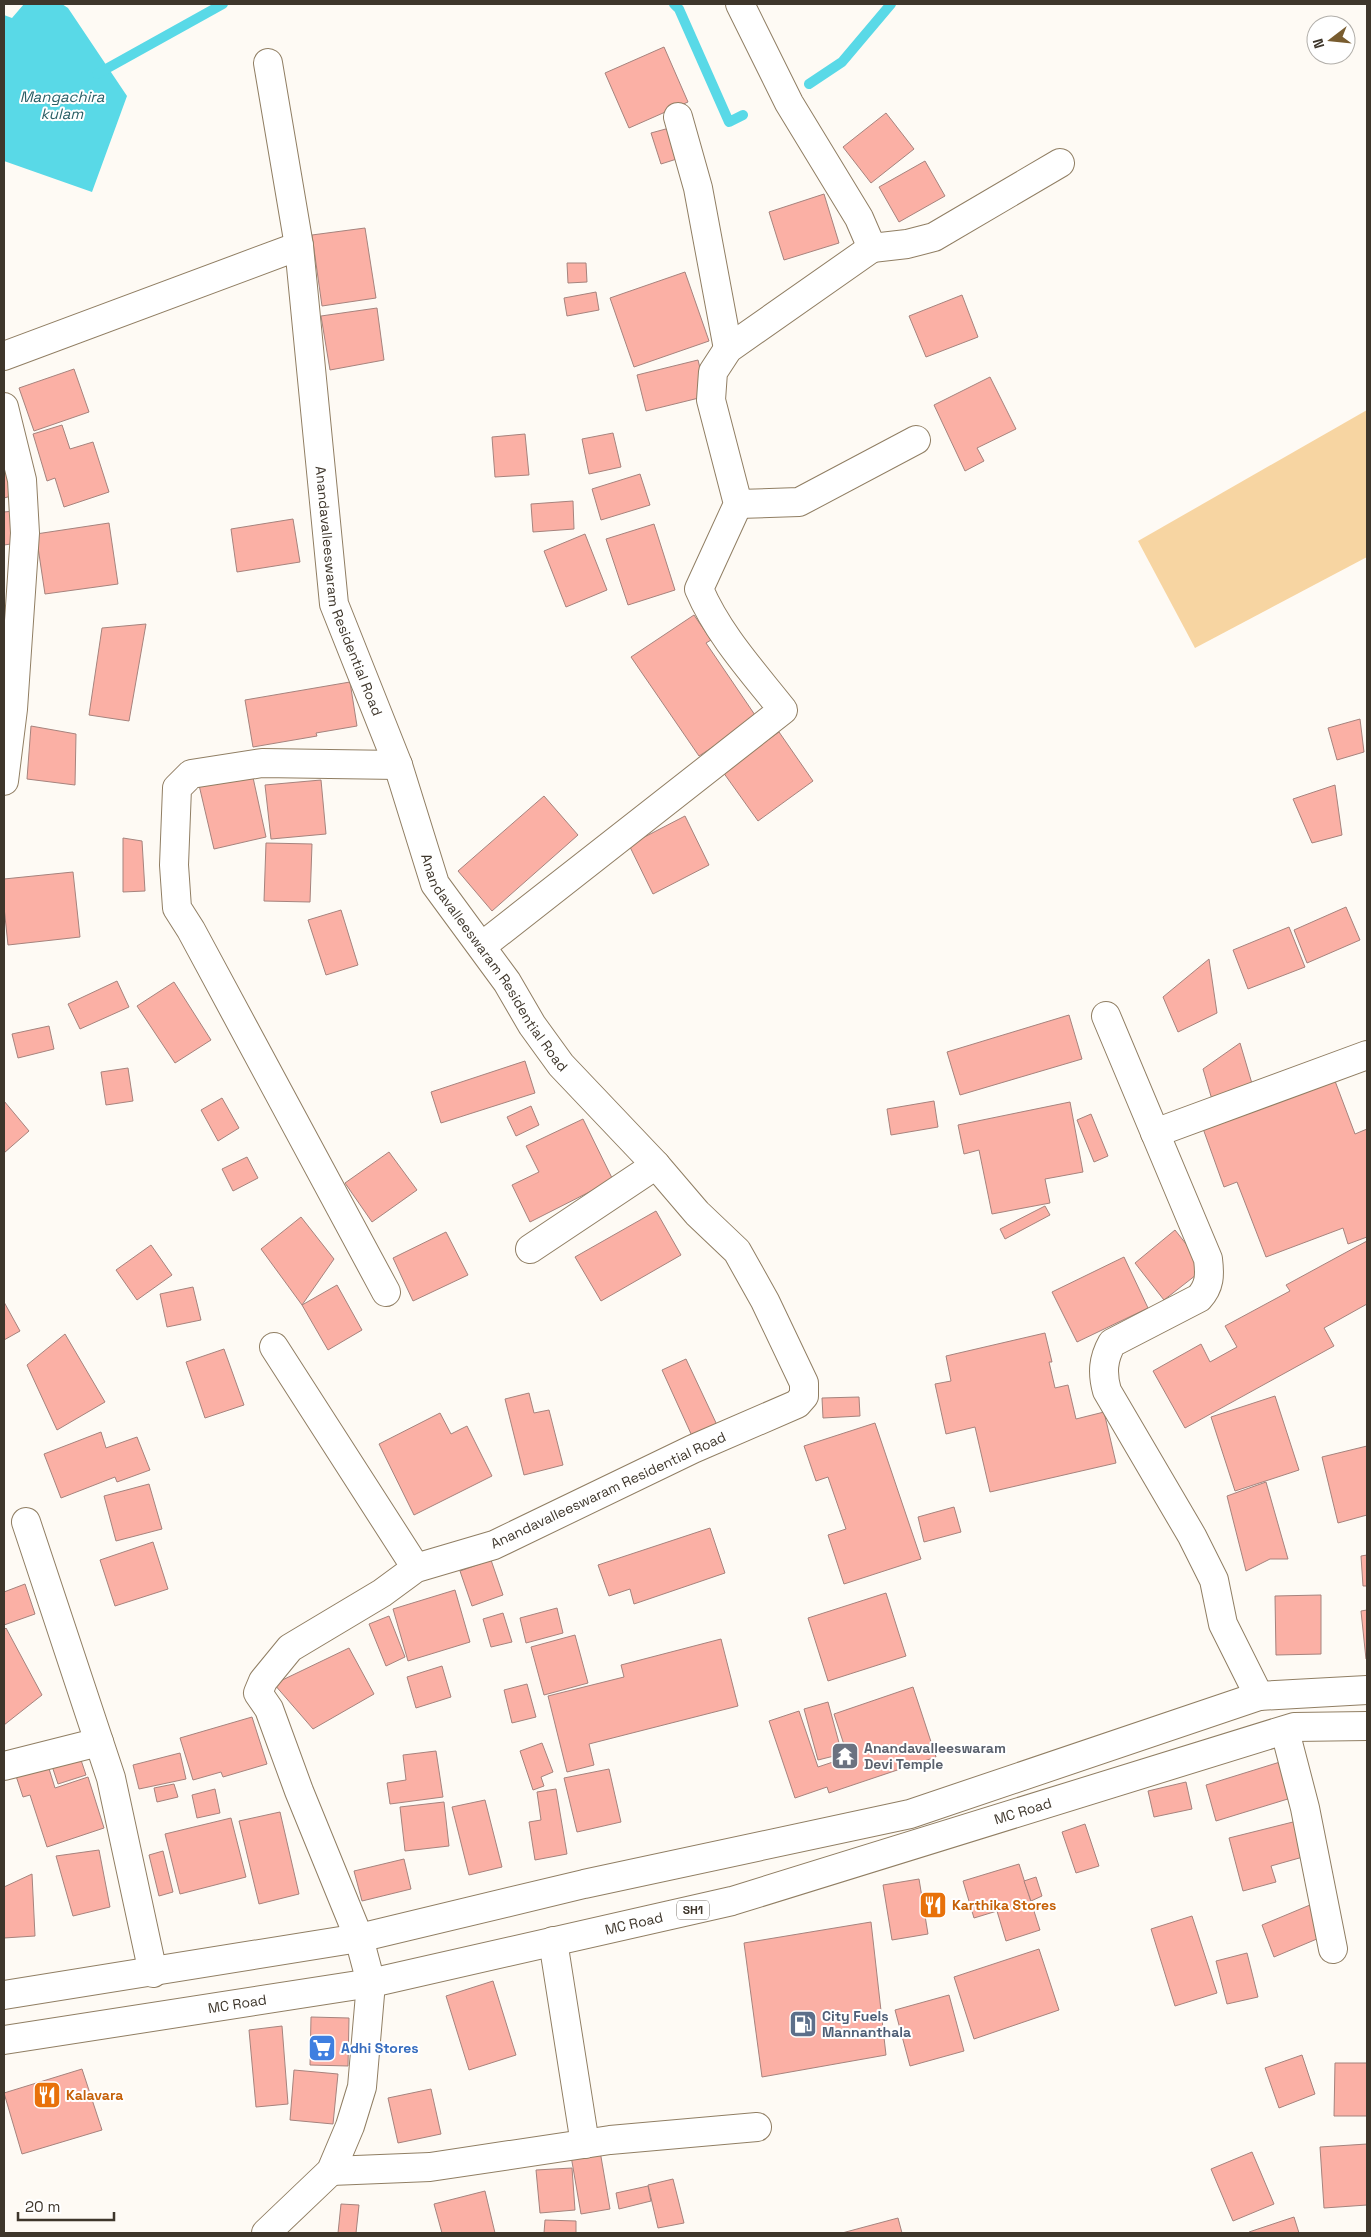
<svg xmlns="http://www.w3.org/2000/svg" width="1371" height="2237" font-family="'Space Grotesk',sans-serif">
<rect width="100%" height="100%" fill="#fefaf4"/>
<path fill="#f7d5a2" d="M 1367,410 L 1367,557 L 1195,648 L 1138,541 Z"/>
<path fill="#59d9e7" d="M 24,4 L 62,4 L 68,8 L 127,96 L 92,192 L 4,161 L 4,15 L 12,18 Z"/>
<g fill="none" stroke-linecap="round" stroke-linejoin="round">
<g stroke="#59d9e7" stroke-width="10">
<path d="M 674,4 L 679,9 L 729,122 L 743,115"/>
<path d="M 97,74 L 223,4"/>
<path d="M 809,84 L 842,62 L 891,4"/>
</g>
</g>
<g fill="#fbb0a5" stroke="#a6837d">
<path d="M 664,47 L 688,102 L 629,128 L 605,73 Z"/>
<path d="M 886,113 L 914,149 L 871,183 L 843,147 Z"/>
<path d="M 673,127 L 683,157 L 661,164 L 651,133 Z"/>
<path d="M 925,161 L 945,196 L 899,222 L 879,187 Z"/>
<path d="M 824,194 L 839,243 L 784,260 L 769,212 Z"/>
<path d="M 365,228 L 376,298 L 322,306 L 312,235 Z"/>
<path d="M 567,263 L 586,263 L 587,282 L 568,283 Z"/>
<path d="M 685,272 L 709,341 L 634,367 L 610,298 Z"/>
<path d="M 596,292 L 599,310 L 567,316 L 564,298 Z"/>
<path d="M 962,295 L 978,337 L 926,357 L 909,316 Z"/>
<path d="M 377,308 L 384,360 L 330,370 L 321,316 Z"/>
<path d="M 698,360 L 707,396 L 646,411 L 637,375 Z"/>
<path d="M 74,369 L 89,412 L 34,431 L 19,388 Z"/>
<path d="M 990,377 L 1016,429 L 977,448 L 984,461 L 965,471 L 934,405 Z"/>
<path d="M 62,425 L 70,449 L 93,442 L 109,492 L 64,507 L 55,478 L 47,481 L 33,434 Z"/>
<path d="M 613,433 L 621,467 L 589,474 L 582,439 Z"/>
<path d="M 525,434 L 529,475 L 495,477 L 492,437 Z"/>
<path d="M 4,454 L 15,495 L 4,498 Z"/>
<path d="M 640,474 L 650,505 L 601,520 L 592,489 Z"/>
<path d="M 573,501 L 574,529 L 533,532 L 531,504 Z"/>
<path d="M 14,511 L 18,543 L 4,545 L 4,512 Z"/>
<path d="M 293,519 L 300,562 L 237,572 L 231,529 Z"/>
<path d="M 109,523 L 118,584 L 45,594 L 36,534 Z"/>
<path d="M 654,524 L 675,590 L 628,605 L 606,539 Z"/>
<path d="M 585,534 L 607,590 L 566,607 L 544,551 Z"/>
<path d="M 694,615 L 711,640 L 706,643 L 757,718 L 699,756 L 631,657 Z"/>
<path d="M 146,624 L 129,721 L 89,715 L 102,628 Z"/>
<path d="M 350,682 L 357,726 L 316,733 L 317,736 L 253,747 L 245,700 Z"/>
<path d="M 1360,719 L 1364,752 L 1337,760 L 1328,728 Z"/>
<path d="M 31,726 L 76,734 L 75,785 L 27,779 Z"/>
<path d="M 779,732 L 813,781 L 758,821 L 723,772 Z"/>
<path d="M 252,773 L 266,837 L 214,849 L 199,785 Z"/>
<path d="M 321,780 L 326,834 L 271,839 L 265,785 Z"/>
<path d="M 1335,785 L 1342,835 L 1312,843 L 1293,799 Z"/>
<path d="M 544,796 L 578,835 L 492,911 L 458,871 Z"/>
<path d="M 685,816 L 709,865 L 653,894 L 629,845 Z"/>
<path d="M 123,838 L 142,841 L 145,891 L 123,892 Z"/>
<path d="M 266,843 L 312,844 L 310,902 L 264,901 Z"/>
<path d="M 73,872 L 80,937 L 8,945 L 4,907 L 4,879 Z"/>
<path d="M 1346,907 L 1360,940 L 1307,963 L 1294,930 Z"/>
<path d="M 341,910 L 358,965 L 326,975 L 308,920 Z"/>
<path d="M 1289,927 L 1305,967 L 1248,989 L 1233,950 Z"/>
<path d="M 1209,959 L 1217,1013 L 1178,1032 L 1163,997 Z"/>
<path d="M 117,981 L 129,1007 L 80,1029 L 68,1004 Z"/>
<path d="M 174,982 L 211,1040 L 175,1063 L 137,1006 Z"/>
<path d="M 1069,1015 L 1082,1059 L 960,1095 L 947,1052 Z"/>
<path d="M 49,1026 L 54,1049 L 18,1058 L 12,1034 Z"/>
<path d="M 1240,1043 L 1253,1087 L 1213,1103 L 1203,1069 Z"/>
<path d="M 525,1061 L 535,1093 L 441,1123 L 431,1092 Z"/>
<path d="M 128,1068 L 133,1101 L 106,1105 L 101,1072 Z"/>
<path d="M 1332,1073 L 1355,1134 L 1367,1129 L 1367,1237 L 1348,1244 L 1343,1228 L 1266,1257 L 1237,1182 L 1224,1187 L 1201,1123 Z"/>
<path d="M 222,1098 L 239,1128 L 218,1141 L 201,1110 Z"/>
<path d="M 4,1101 L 29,1131 L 4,1153 Z"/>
<path d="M 934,1101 L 938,1127 L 891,1135 L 887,1109 Z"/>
<path d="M 1070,1102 L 1083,1172 L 1045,1179 L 1050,1203 L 992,1214 L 979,1150 L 964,1154 L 958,1125 Z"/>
<path d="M 531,1106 L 539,1125 L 516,1136 L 507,1117 Z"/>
<path d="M 1091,1114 L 1108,1156 L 1094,1162 L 1077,1120 Z"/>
<path d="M 583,1119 L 613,1180 L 530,1222 L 512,1185 L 539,1172 L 526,1146 Z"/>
<path d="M 389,1152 L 417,1190 L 372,1222 L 345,1183 Z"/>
<path d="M 247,1157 L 258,1178 L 233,1191 L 222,1169 Z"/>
<path d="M 1045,1206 L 1050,1215 L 1005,1239 L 1000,1229 Z"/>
<path d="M 656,1211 L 681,1255 L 601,1301 L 575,1257 Z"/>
<path d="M 301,1217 L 334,1259 L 302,1305 L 261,1249 Z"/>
<path d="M 1175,1230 L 1205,1268 L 1164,1300 L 1135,1263 Z"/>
<path d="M 446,1232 L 468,1275 L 413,1301 L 393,1258 Z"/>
<path d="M 1367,1241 L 1367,1304 L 1324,1328 L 1334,1346 L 1185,1428 L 1153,1371 L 1201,1344 L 1210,1362 L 1237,1347 L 1225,1326 L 1290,1291 L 1286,1285 Z"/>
<path d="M 151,1245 L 172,1275 L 137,1300 L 116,1270 Z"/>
<path d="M 1124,1257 L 1148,1308 L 1077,1342 L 1052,1292 Z"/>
<path d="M 337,1285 L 362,1330 L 328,1350 L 302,1305 Z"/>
<path d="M 193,1287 L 201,1320 L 167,1327 L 160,1294 Z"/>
<path d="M 4,1302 L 20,1331 L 4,1340 Z"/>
<path d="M 1045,1333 L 1052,1362 L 1049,1362 L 1055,1388 L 1068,1385 L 1076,1419 L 1104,1412 L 1116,1463 L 990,1492 L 975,1427 L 946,1434 L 935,1384 L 951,1381 L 946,1356 Z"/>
<path d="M 65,1334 L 105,1402 L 57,1430 L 27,1365 Z"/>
<path d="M 224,1349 L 244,1405 L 205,1418 L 186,1362 Z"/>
<path d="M 686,1359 L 717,1425 L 692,1436 L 662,1370 Z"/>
<path d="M 529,1393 L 534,1413 L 549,1410 L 563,1465 L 524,1475 L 505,1399 Z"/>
<path d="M 1275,1396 L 1299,1470 L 1235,1491 L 1211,1417 Z"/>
<path d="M 859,1397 L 860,1416 L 823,1418 L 822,1398 Z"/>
<path d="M 440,1413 L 451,1434 L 467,1426 L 492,1476 L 414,1515 L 379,1444 Z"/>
<path d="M 875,1423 L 921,1559 L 844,1584 L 828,1535 L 846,1529 L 828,1477 L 816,1481 L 804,1446 Z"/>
<path d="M 101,1432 L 106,1448 L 137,1437 L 150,1470 L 117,1482 L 115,1477 L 61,1498 L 44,1454 Z"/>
<path d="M 1367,1446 L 1367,1515 L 1338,1523 L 1322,1457 Z"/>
<path d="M 1266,1482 L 1288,1559 L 1270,1559 L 1246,1571 L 1227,1496 Z"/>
<path d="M 149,1484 L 162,1529 L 116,1541 L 104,1496 Z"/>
<path d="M 954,1507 L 961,1532 L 924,1542 L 918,1517 Z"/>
<path d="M 710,1528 L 725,1573 L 634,1604 L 630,1589 L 609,1596 L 598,1565 Z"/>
<path d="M 153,1542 L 168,1589 L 115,1606 L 100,1560 Z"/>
<path d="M 1367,1555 L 1367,1586 L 1363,1586 L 1361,1556 Z"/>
<path d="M 491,1560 L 503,1595 L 472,1606 L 460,1571 Z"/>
<path d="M 25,1584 L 35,1614 L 4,1625 L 4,1592 Z"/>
<path d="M 455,1590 L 470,1642 L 408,1661 L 393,1609 Z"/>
<path d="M 886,1593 L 906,1656 L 828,1681 L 808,1618 Z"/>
<path d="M 1321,1595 L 1321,1654 L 1276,1655 L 1275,1596 Z"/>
<path d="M 557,1608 L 563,1633 L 526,1643 L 520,1618 Z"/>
<path d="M 1367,1610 L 1367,1659 L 1366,1659 L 1361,1611 Z"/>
<path d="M 503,1613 L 512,1642 L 491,1647 L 483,1619 Z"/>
<path d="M 389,1616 L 405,1657 L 386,1666 L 369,1624 Z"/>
<path d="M 6,1628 L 42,1695 L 4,1725 L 4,1630 Z"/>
<path d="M 575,1635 L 588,1683 L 544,1695 L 531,1647 Z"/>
<path d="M 721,1639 L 738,1706 L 589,1744 L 594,1765 L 567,1772 L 548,1696 L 624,1677 L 621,1665 Z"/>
<path d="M 349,1648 L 374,1694 L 313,1729 L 274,1684 Z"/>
<path d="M 442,1666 L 451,1697 L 416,1708 L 407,1677 Z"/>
<path d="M 527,1684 L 536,1717 L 512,1723 L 504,1690 Z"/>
<path d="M 913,1687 L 936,1757 L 829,1793 L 827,1787 L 795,1798 L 769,1721 L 799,1711 L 818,1767 L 848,1757 L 834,1714 Z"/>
<path d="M 828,1702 L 842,1754 L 818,1760 L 804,1709 Z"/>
<path d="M 252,1717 L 267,1764 L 223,1777 L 221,1772 L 193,1780 L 180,1738 Z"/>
<path d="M 542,1743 L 553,1772 L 541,1777 L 544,1786 L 533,1790 L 520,1751 Z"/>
<path d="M 78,1751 L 86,1775 L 58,1784 L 50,1760 Z"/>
<path d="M 436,1751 L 443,1797 L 390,1804 L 387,1783 L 406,1780 L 403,1755 Z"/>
<path d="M 180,1753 L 186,1779 L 139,1789 L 133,1765 Z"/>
<path d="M 46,1759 L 55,1788 L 88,1777 L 104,1828 L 47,1847 L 30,1795 L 23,1797 L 14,1770 Z"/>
<path d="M 1280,1762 L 1291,1798 L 1216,1821 L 1206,1785 Z"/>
<path d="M 609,1769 L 621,1822 L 577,1832 L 564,1778 Z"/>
<path d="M 1186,1782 L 1192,1809 L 1154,1817 L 1148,1791 Z"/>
<path d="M 174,1784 L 178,1797 L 157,1802 L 154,1788 Z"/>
<path d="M 215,1789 L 220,1813 L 197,1818 L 192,1795 Z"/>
<path d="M 556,1789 L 567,1854 L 535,1860 L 529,1822 L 541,1820 L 537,1792 Z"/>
<path d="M 485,1800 L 502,1867 L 469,1875 L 452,1807 Z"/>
<path d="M 444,1802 L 449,1846 L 405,1851 L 400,1807 Z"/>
<path d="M 280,1812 L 299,1894 L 259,1904 L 239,1821 Z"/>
<path d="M 231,1818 L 246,1877 L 180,1894 L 165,1834 Z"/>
<path d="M 1301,1820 L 1310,1855 L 1271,1866 L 1276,1882 L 1243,1891 L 1229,1838 Z"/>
<path d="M 1085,1824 L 1099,1866 L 1076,1873 L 1062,1832 Z"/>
<path d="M 99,1850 L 110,1907 L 73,1916 L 56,1856 Z"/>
<path d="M 163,1851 L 173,1892 L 159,1896 L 149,1855 Z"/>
<path d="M 404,1859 L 411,1889 L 362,1901 L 354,1871 Z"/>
<path d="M 1019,1864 L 1040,1930 L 1006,1941 L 997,1911 L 974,1918 L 963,1881 Z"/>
<path d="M 32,1874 L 35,1936 L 4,1938 L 4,1887 Z"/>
<path d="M 1036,1877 L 1042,1896 L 1031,1901 L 1024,1881 Z"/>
<path d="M 919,1879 L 928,1934 L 892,1940 L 883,1885 Z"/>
<path d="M 1310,1905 L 1324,1936 L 1274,1957 L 1262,1925 Z"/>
<path d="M 1192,1916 L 1217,1993 L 1175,2006 L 1151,1929 Z"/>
<path d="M 871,1922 L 886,2055 L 762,2077 L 744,1943 Z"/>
<path d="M 1039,1949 L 1059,2010 L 974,2039 L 954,1977 Z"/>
<path d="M 1247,1953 L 1258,1997 L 1227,2004 L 1216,1961 Z"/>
<path d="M 493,1981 L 516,2055 L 469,2070 L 446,1996 Z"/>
<path d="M 949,1995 L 964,2051 L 910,2066 L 895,2010 Z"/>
<path d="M 311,2017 L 349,2018 L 348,2066 L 310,2065 Z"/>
<path d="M 282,2026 L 288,2104 L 256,2107 L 249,2030 Z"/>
<path d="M 1302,2055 L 1315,2094 L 1279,2108 L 1265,2068 Z"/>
<path d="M 1335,2063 L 1367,2063 L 1367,2116 L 1334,2116 Z"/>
<path d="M 82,2069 L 102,2130 L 22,2154 L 4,2093 Z"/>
<path d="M 294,2070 L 338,2074 L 333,2124 L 290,2120 Z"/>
<path d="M 431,2089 L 441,2134 L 398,2143 L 388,2098 Z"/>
<path d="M 1367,2144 L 1367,2205 L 1324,2208 L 1320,2147 Z"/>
<path d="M 600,2151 L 610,2209 L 581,2214 L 571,2156 Z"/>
<path d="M 1252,2152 L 1274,2204 L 1233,2221 L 1211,2169 Z"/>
<path d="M 572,2168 L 575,2210 L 540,2213 L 536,2170 Z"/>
<path d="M 673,2179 L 684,2223 L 658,2228 L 648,2185 Z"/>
<path d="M 648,2186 L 651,2201 L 619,2209 L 616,2193 Z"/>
<path d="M 485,2191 L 495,2233 L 442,2233 L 434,2204 Z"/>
<path d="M 341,2204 L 359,2205 L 356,2233 L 338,2233 Z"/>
<path d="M 1294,2217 L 1299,2233 L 1249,2233 L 1249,2232 Z"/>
<path d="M 898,2218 L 902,2233 L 842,2233 Z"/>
<path d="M 545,2220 L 576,2221 L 576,2233 L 544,2233 Z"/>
</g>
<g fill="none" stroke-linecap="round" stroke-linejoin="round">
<g stroke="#907e63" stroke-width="30">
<g id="minor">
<path d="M 740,4 L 789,103 L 859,218 L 872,248 L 907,244 L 934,237 L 1060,163"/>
<path d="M 268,63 L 299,246"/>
<path d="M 678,117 L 698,188 L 728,349"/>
<path id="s1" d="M 4,356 L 299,246 L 334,604 L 398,765 L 435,884 L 507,982 L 532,1025 L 561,1065 L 656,1165 L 697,1213 L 737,1251 L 765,1301 L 804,1383 L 804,1396 L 797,1404 L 693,1449 L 494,1545 L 416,1568 L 382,1593 L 290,1648 L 263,1681 L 258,1693 L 269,1709 L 299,1791 L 359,1938 L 371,1983 L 362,2087 L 350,2126 L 331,2171 L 266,2233"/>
<path d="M 4,407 L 22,480 L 25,533 L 13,709 L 4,781"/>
<path d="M 738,504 L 799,502 L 916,440"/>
<path d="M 482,946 L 783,710 C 753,672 718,634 699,589 L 738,504 L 711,400 L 713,372 L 728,349 L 872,248"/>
<path d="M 1106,1016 L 1208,1259 C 1210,1275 1210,1286 1199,1298 L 1112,1343 C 1103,1359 1102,1373 1107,1391 L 1192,1536 L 1214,1580 L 1223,1624 L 1259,1696"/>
<path d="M 1155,1133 L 1367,1055"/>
<path d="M 530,1249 L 656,1165"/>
<path d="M 386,1292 L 191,930 L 177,908 L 174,865 L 177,788 L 191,774 L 262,763 L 398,765"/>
<path d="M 274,1347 L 416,1568"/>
<path d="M 26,1522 L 111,1778 L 153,1973"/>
<path d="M 1285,1731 L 1305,1808 L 1333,1949"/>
<path d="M 4,1766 L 99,1742"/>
<path d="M 553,1941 L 585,2144"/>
<path d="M 331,2171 L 430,2167 L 610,2140 L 757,2127"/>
</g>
</g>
<g stroke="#907e63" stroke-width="30">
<g id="major">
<path d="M 4,1995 L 359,1938 L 584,1884 L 910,1814 L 1259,1696 L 1367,1690"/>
<path id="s2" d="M 4,2040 L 371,1983 L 732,1901 L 1294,1727 L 1367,1726"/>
</g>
</g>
<use href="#minor" stroke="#fff" stroke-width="28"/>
<use href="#major" stroke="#fff" stroke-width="28"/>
</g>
<defs>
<g id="temple-square" transform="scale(1.4375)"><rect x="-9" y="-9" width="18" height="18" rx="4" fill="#6b7280" stroke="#fff"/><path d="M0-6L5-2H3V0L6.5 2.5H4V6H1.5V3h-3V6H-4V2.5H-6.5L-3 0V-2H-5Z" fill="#fff"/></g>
<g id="restaurant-square" transform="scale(1.4375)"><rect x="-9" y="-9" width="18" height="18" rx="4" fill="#e8710a" stroke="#fff"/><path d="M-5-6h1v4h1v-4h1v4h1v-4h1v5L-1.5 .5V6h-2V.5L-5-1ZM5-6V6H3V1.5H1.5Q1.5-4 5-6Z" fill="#fff"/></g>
<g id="fuel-square" transform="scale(1.4375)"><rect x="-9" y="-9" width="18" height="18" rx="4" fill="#5c6f8a" stroke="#fff"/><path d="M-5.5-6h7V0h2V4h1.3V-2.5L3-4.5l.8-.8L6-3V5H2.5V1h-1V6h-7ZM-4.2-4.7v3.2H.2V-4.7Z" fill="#fff"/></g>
<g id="supermarket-square" transform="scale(1.4375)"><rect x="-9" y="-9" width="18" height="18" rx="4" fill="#3f7fe0" stroke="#fff"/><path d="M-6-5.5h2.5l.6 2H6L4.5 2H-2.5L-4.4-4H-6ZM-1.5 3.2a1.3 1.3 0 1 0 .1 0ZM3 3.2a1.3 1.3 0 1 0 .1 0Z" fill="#fff"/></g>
</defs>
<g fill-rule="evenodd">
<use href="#temple-square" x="845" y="1756"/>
<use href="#restaurant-square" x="933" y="1905"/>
<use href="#fuel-square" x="803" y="2024"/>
<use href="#supermarket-square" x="322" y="2048"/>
<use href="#restaurant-square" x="47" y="2095"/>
</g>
<g text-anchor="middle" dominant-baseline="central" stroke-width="4" stroke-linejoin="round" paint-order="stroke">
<rect fill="#fff" stroke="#78726b" stroke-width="1" x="677" y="1900.5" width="32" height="19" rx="4"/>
<g font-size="12" font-weight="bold" fill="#3e362b">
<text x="693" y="1910">SH1</text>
</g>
<g font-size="14" fill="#3e362b" stroke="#fff">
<text stroke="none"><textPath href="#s1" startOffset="665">Anandavalleeswaram Residential Road</textPath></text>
<text stroke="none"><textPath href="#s1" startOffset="1070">Anandavalleeswaram Residential Road</textPath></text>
<text transform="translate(608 1490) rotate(-25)">Anandavalleeswaram Residential Road</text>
<text stroke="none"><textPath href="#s2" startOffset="1046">MC Road</textPath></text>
<text stroke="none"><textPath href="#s2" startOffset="641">MC Road</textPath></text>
<text stroke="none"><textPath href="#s2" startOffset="236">MC Road</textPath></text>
</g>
<g font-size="14" font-weight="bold" fill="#5b616d" stroke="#fff" text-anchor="start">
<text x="864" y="1748">Anandavalleeswaram<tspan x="864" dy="16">Devi Temple</tspan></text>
</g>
<g font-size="14" font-weight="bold" fill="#c56008" stroke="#fff" text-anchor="start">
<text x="952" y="1905">Karthika Stores</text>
<text x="66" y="2095">Kalavara</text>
</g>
<g font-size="14" font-weight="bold" fill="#4e5e75" stroke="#fff" text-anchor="start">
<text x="822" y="2016">City Fuels<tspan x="822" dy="16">Mannanthala</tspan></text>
</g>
<g font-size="14" font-weight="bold" fill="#366cbe" stroke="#fff" text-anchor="start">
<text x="341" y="2048">Adhi Stores</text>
</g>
<g font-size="15" font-style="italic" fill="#2a5f66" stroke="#fff">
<text x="62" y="96">Mangachira<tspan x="62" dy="17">kulam</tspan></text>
</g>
</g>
<rect width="1371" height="2237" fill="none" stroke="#3e362b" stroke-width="10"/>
<g transform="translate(1331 40) rotate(254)"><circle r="24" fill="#ffffff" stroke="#b2afaa"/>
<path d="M0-4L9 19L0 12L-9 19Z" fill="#785c2f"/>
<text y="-8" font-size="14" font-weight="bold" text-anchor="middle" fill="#3e362b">N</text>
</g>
<path d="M18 2212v8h96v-8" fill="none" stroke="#3e362b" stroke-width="2.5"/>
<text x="25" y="2212" font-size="15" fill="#3e362b" stroke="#ffffff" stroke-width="4" paint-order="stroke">20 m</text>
</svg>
